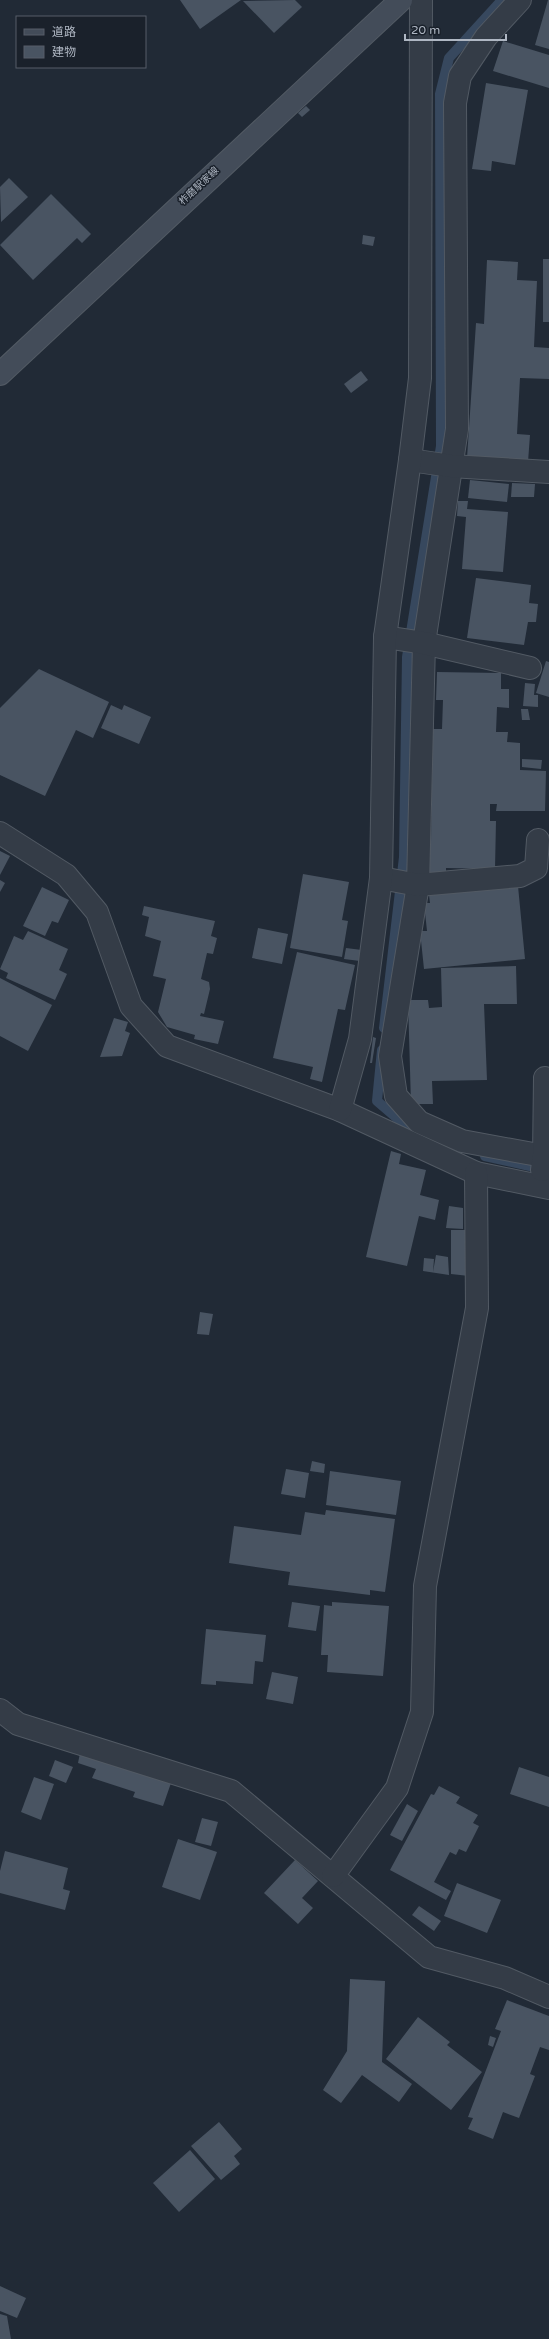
<svg xmlns="http://www.w3.org/2000/svg" width="549" height="2339" font-family="'Varela Round','Noto Sans JP',sans-serif">
<rect width="100%" height="100%" fill="#212a36"/>
<g fill="none" stroke-linecap="round" stroke-linejoin="round">
<!-- stream -->
<g stroke="#37485e" stroke-width="10">
<path d="M 384,1028 L 404,857 L 407,657 L 441,446 L 440,94 L 449,58 L 502,0"/>
<path d="M 382,1050 L 377,1101 L 412,1131 L 431,1139"/>
<path d="M 485,1156 L 543,1169"/>
</g>
</g>
<!-- building -->
<g fill="#495462">
<path d="M 180,0 L 241,0 L 200,29 Z"/>
<path d="M 295,0 L 302,7 L 274,33 L 243,1 Z"/>
<path d="M 548,0 L 549,0 L 549,49 L 535,45 Z"/>
<path d="M 503,41 L 549,55 L 549,88 L 493,71 Z"/>
<path d="M 486,83 L 528,90 L 515,165 L 492,161 L 491,171 L 472,169 Z"/>
<path d="M 306,106 L 310,110 L 302,117 L 298,113 Z"/>
<path d="M 9,178 L 28,197 L 1,222 L 0,187 Z"/>
<path d="M 51,194 L 91,234 L 82,243 L 77,238 L 33,280 L 0,245 Z"/>
<path d="M 363,235 L 375,237 L 373,246 L 362,244 Z"/>
<rect x="543" y="259" width="6" height="63"/>
<path d="M 487,260 L 518,262 L 517,280 L 537,281 L 534,347 L 549,348 L 549,379 L 520,378 L 517,434 L 530,435 L 528,462 L 467,458 L 476,323 L 484,324 Z"/>
<path d="M 361,371 L 368,380 L 351,393 L 344,384 Z"/>
<path d="M 470,480 L 509,484 L 507,502 L 468,498 Z"/>
<path d="M 512,483 L 535,484 L 534,497 L 511,497 Z"/>
<path d="M 458,501 L 468,501 L 467,509 L 508,512 L 503,572 L 462,569 L 466,517 L 457,516 Z"/>
<path d="M 476,578 L 531,585 L 529,603 L 538,604 L 536,622 L 528,622 L 524,645 L 467,638 Z"/>
<path d="M 546,661 L 549,662 L 549,697 L 536,693 Z"/>
<path d="M 39,669 L 109,702 L 93,738 L 76,730 L 45,796 L 0,775 L 0,708 Z"/>
<path d="M 437,672 L 501,673 L 501,689 L 509,689 L 509,708 L 497,707 L 496,732 L 508,732 L 507,742 L 520,743 L 520,770 L 546,771 L 545,811 L 496,811 L 497,804 L 490,804 L 490,821 L 496,821 L 495,869 L 446,868 L 446,872 L 426,872 L 427,842 L 431,842 L 433,729 L 442,729 L 443,700 L 436,700 Z"/>
<path d="M 525,683 L 535,684 L 534,695 L 538,695 L 538,707 L 523,706 Z"/>
<path d="M 111,705 L 122,710 L 124,705 L 151,717 L 139,744 L 101,728 Z"/>
<path d="M 521,709 L 528,709 L 530,720 L 522,720 Z"/>
<path d="M 522,759 L 542,760 L 541,769 L 522,767 Z"/>
<path d="M 0,851 L 10,856 L 0,875 Z"/>
<path d="M 303,874 L 349,882 L 342,920 L 348,921 L 342,957 L 290,948 Z"/>
<path d="M 0,880 L 5,883 L 0,892 Z"/>
<path d="M 518,886 L 525,959 L 424,969 L 420,931 L 427,931 L 424,903 L 430,903 L 429,895 Z"/>
<path d="M 42,887 L 69,900 L 58,923 L 52,921 L 45,936 L 23,926 Z"/>
<path d="M 144,906 L 215,921 L 211,936 L 217,938 L 213,954 L 207,953 L 201,979 L 209,982 L 210,989 L 204,1014 L 201,1013 L 200,1016 L 224,1021 L 218,1044 L 194,1039 L 195,1035 L 167,1027 L 158,1012 L 166,979 L 153,976 L 161,941 L 145,936 L 149,917 L 142,915 Z"/>
<path d="M 258,928 L 288,934 L 282,964 L 252,958 Z"/>
<path d="M 28,931 L 68,949 L 59,970 L 67,974 L 55,1000 L 6,978 L 8,973 L 0,969 L 14,936 L 23,940 Z"/>
<path d="M 346,948 L 362,950 L 360,961 L 344,959 Z"/>
<path d="M 297,952 L 355,965 L 345,1010 L 338,1009 L 322,1082 L 310,1079 L 313,1067 L 273,1058 Z"/>
<path d="M 516,966 L 517,1004 L 484,1004 L 487,1080 L 432,1081 L 433,1104 L 411,1104 L 408,1000 L 428,1000 L 429,1008 L 442,1007 L 441,968 Z"/>
<path d="M 0,978 L 52,1005 L 28,1051 L 0,1036 Z"/>
<path d="M 114,1018 L 128,1022 L 125,1031 L 130,1033 L 122,1056 L 100,1057 Z"/>
<path d="M 373,1037 L 376,1038 L 372,1063 L 370,1063 Z"/>
<path d="M 391,1151 L 401,1154 L 399,1164 L 426,1170 L 420,1195 L 439,1200 L 435,1220 L 419,1216 L 407,1266 L 366,1257 Z"/>
<path d="M 449,1206 L 463,1208 L 463,1229 L 446,1228 Z"/>
<path d="M 451,1230 L 465,1230 L 469,1276 L 451,1274 Z"/>
<path d="M 436,1255 L 448,1257 L 449,1275 L 423,1271 L 424,1258 L 434,1259 L 433,1272 Z"/>
<path d="M 200,1312 L 213,1314 L 209,1335 L 197,1334 Z"/>
<path d="M 312,1461 L 325,1464 L 324,1473 L 310,1471 Z"/>
<path d="M 286,1469 L 309,1473 L 305,1498 L 281,1494 Z"/>
<path d="M 330,1471 L 401,1481 L 396,1515 L 326,1505 Z"/>
<path d="M 326,1510 L 395,1519 L 385,1592 L 370,1590 L 370,1595 L 288,1585 L 290,1572 L 229,1563 L 234,1526 L 301,1535 L 305,1512 L 325,1515 Z"/>
<path d="M 292,1602 L 320,1606 L 316,1631 L 288,1627 Z"/>
<path d="M 332,1602 L 389,1606 L 383,1676 L 327,1672 L 328,1655 L 321,1655 L 324,1605 L 332,1606 Z"/>
<path d="M 206,1629 L 266,1635 L 263,1662 L 255,1661 L 253,1684 L 216,1681 L 216,1685 L 201,1684 Z"/>
<path d="M 272,1672 L 298,1677 L 293,1704 L 266,1699 Z"/>
<path d="M 80,1753 L 171,1783 L 163,1806 L 133,1797 L 135,1792 L 92,1778 L 96,1769 L 78,1763 Z"/>
<path d="M 55,1760 L 73,1767 L 66,1783 L 49,1776 Z"/>
<path d="M 519,1767 L 549,1777 L 549,1807 L 510,1794 Z"/>
<path d="M 34,1777 L 54,1784 L 41,1820 L 21,1812 Z"/>
<path d="M 439,1786 L 460,1797 L 456,1803 L 478,1815 L 473,1823 L 479,1826 L 466,1852 L 459,1849 L 456,1855 L 450,1852 L 434,1882 L 451,1891 L 446,1900 L 390,1870 L 431,1794 L 434,1795 Z"/>
<path d="M 407,1804 L 418,1811 L 402,1841 L 390,1835 Z"/>
<path d="M 202,1818 L 218,1822 L 211,1846 L 195,1842 Z"/>
<path d="M 178,1839 L 217,1852 L 200,1900 L 162,1887 Z"/>
<path d="M 5,1851 L 68,1868 L 63,1889 L 70,1891 L 65,1910 L 0,1893 L 0,1871 Z"/>
<path d="M 295,1860 L 318,1881 L 302,1898 L 313,1908 L 298,1924 L 264,1893 Z"/>
<path d="M 457,1883 L 501,1900 L 487,1933 L 444,1916 Z"/>
<path d="M 419,1906 L 441,1921 L 434,1931 L 412,1915 Z"/>
<path d="M 350,1979 L 385,1981 L 382,2062 L 412,2084 L 399,2102 L 362,2075 L 341,2103 L 323,2090 L 347,2051 Z"/>
<path d="M 507,2000 L 549,2016 L 549,2050 L 540,2047 L 530,2074 L 535,2076 L 519,2118 L 503,2112 L 493,2139 L 468,2129 L 473,2118 L 468,2117 L 501,2031 L 495,2029 Z"/>
<path d="M 418,2017 L 450,2042 L 447,2045 L 482,2072 L 451,2110 L 386,2059 Z"/>
<path d="M 490,2036 L 496,2038 L 493,2047 L 488,2045 Z"/>
<path d="M 219,2122 L 242,2149 L 234,2156 L 240,2164 L 221,2180 L 191,2146 Z"/>
<path d="M 190,2150 L 215,2179 L 179,2212 L 153,2183 Z"/>
<path d="M 0,2286 L 26,2298 L 17,2318 L 0,2311 Z"/>
<path d="M 0,2314 L 7,2316 L 11,2339 L 0,2339 Z"/>
</g>
<g fill="none" stroke-linecap="round" stroke-linejoin="round">
<!-- street casing -->
<g stroke="#525a64" stroke-width="24">
<g id="street">
<path d="M 520,0 L 486,37 L 460,76 L 455,103 L 457,429 L 424,643 L 418,885 L 390,1056 L 396,1096 L 419,1122 L 462,1141 L 549,1157"/>
<path d="M 410,460 L 451,466 L 549,472"/>
<path d="M 385,637 L 424,643 L 530,668"/>
<path d="M 0,833 L 66,875 L 97,912 L 131,1006 L 167,1046 L 340,1110 L 476,1173 L 549,1188"/>
<path d="M 381,878 L 418,885 L 520,876 L 536,868 L 538,840"/>
<path d="M 340,1110 L 360,1039 L 381,878 L 385,637 L 410,460 L 420,378 L 421,0"/>
<path d="M 542,1170 L 544,1156 L 545,1078"/>
<path d="M 0,1710 L 18,1724 L 231,1791 L 429,1957 L 505,1978 L 549,1997"/>
<path d="M 333,1876 L 397,1788 L 422,1712 L 425,1586 L 477,1308 L 476,1173"/>
</g>
</g>
<!-- secondary casing -->
<g stroke="#525a64" stroke-width="24">
<path id="secondary" d="M 0,374 L 401,0"/>
</g>
<!-- street -->
<use href="#street" stroke="#343c47" stroke-width="22"/>
<!-- secondary -->
<use href="#secondary" stroke="#434c59" stroke-width="22"/>
</g>
<g text-anchor="middle" dominant-baseline="central" stroke-width="3" stroke-linejoin="round" paint-order="stroke">
<!-- street labels -->
<g font-size="10" fill="#afb7c3" stroke="#1a212b">
<text transform="translate(199 186) rotate(-43)">柞磨駅家線</text>
</g>
</g>
<!-- legend -->
<rect x="16" y="16" width="130" height="52" fill="#1a212b" stroke="#565d68"/>
<rect x="24" y="29" width="20" height="6" fill="#434c59" stroke="#565d68"/>
<text x="52" y="36" font-size="12" fill="#afb7c3">道路</text>
<rect x="24" y="46" width="20" height="12" fill="#495462" stroke="#565d68"/>
<text x="52" y="56" font-size="12" fill="#afb7c3">建物</text>
<!-- scale -->
<path d="M405 34v6h101v-6" fill="none" stroke="#afb7c3" stroke-width="2"/>
<text x="411" y="34" font-size="12" fill="#afb7c3" stroke="#1a212b" stroke-width="3" paint-order="stroke">20 m</text>
</svg>
